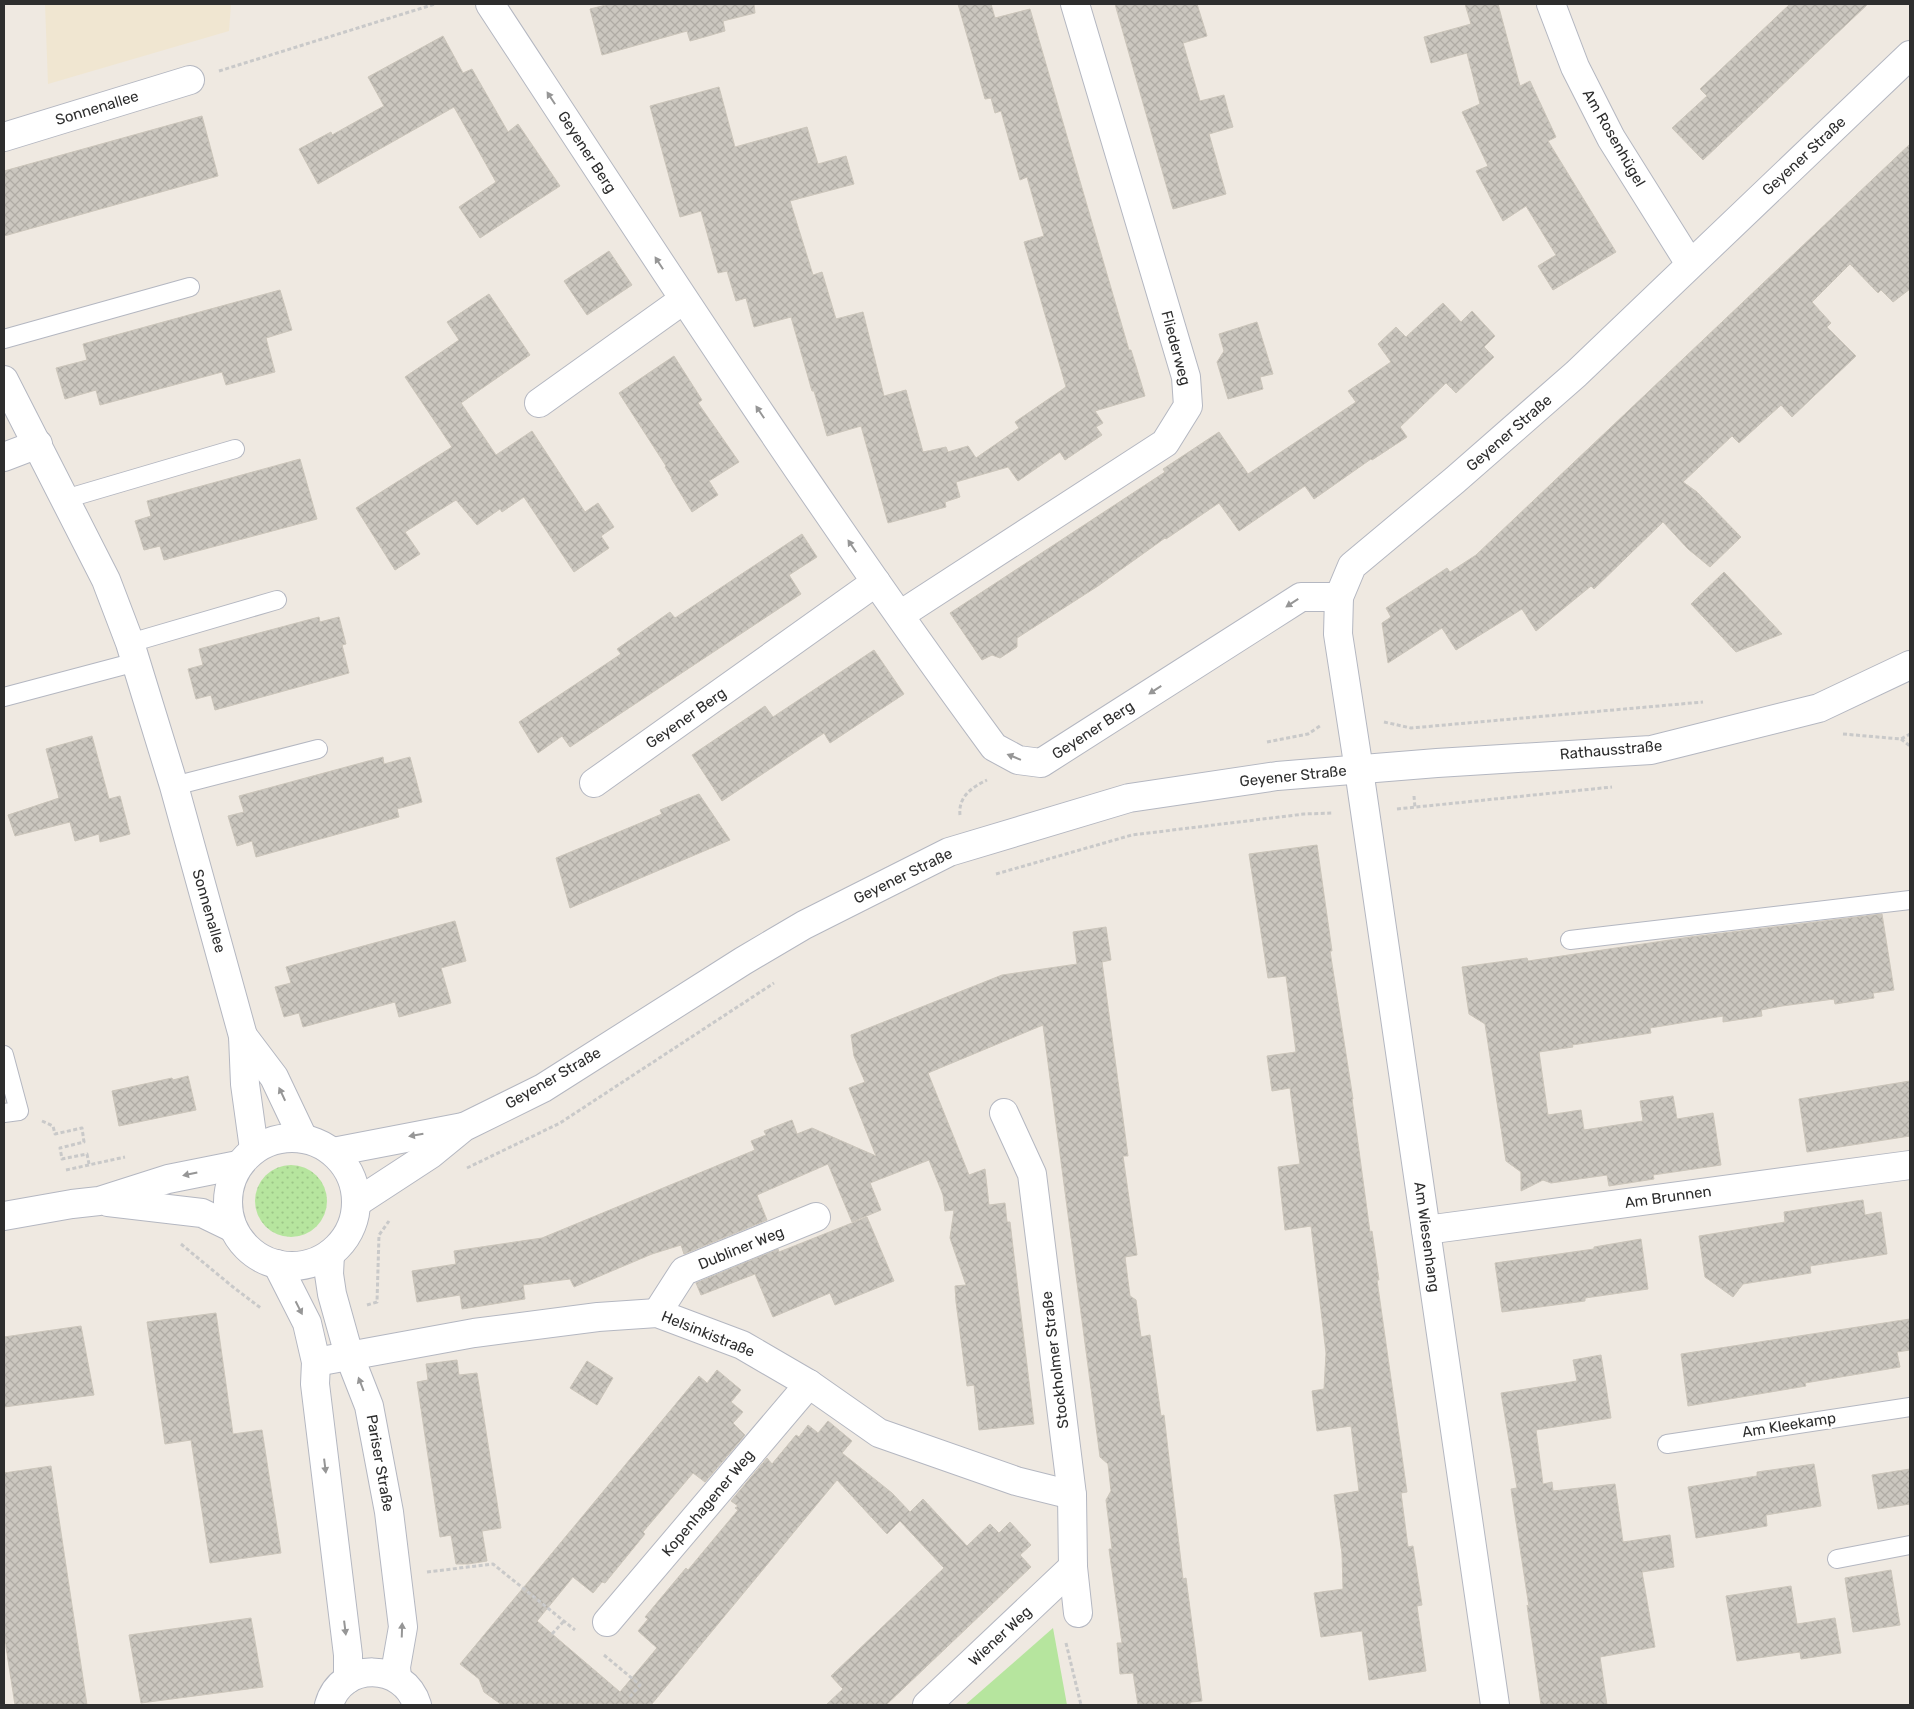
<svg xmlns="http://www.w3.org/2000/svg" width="1914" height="1709" font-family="Rubik,sans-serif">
<defs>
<pattern id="grass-dots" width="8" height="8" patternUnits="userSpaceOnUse" patternTransform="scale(1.25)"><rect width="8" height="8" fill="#b6e59e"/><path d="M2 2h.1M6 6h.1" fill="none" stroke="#9dc588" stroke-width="1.8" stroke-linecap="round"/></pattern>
<pattern id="building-cross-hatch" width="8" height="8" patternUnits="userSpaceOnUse" patternTransform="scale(1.25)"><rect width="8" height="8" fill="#cbc7bf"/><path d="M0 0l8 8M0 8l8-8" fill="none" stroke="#afaba4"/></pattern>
</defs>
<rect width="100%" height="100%" fill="#efe9e1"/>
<!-- education -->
<path fill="#f0e6d1" d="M 45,4 L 231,4 L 229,31 L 48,84 Z"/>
<!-- grass -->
<circle fill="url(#grass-dots)" cx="291" cy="1201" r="36"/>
<!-- park -->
<path fill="#b6e59e" d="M 1053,1628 L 1067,1705 L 965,1705 Z"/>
<!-- building -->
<g fill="url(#building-cross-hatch)" stroke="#cbc5ba">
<path d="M 610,4 L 754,4 L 755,13 L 723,21 L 725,31 L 708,36 L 690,41 L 687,31 L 602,55 L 590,9 Z"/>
<path d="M 958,4 L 991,4 L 995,18 L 1030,9 L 1129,350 L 1131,350 L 1136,366 L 1145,396 L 1095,411 L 1103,423 L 1096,427 L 1102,435 L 1065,460 L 1060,452 L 1018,481 L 1008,467 L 956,482 L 960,497 L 945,502 L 946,507 L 888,523 L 861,426 L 827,436 L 814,391 L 812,391 L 791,317 L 754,327 L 746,298 L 736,301 L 727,271 L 718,273 L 701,211 L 680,217 L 650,106 L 719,87 L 735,147 L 807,127 L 818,164 L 846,156 L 854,184 L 790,201 L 813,275 L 822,272 L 836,319 L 863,312 L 884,396 L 906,390 L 923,452 L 946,447 L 948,452 L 968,446 L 976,458 L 1019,428 L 1015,422 L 1066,387 L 1024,242 L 1044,236 L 1027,177 L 1020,180 L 1001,111 L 995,113 L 991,98 L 985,99 Z"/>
<path d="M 1115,4 L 1197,4 L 1207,36 L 1183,43 L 1200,101 L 1224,95 L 1228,110 L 1233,127 L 1209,134 L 1226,194 L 1173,209 Z"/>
<path d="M 1465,4 L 1498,4 L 1520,86 L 1530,81 L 1556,137 L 1548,141 L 1616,252 L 1553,290 L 1538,266 L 1556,255 L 1526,206 L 1503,221 L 1476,171 L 1488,166 L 1462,112 L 1480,104 L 1467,53 L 1431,63 L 1424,37 L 1471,24 Z"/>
<path d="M 1790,4 L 1868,4 L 1703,160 L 1672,128 L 1707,96 L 1700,89 Z"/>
<path d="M 443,36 L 463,73 L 472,69 L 508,132 L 518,124 L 560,186 L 480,238 L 459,207 L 496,182 L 454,107 L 318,184 L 299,149 L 331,132 L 332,135 L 384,106 L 368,77 Z"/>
<path d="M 202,116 L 218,176 L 4,236 L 4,171 Z"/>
<path d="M 1910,144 L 1910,289 L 1893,302 L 1881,290 L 1878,293 L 1850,264 L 1812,302 L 1831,323 L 1827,327 L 1856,356 L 1792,417 L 1781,405 L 1739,443 L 1732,436 L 1683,482 L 1697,492 L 1741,537 L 1710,567 L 1688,549 L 1663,522 L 1594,589 L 1591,586 L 1536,631 L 1522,609 L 1456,650 L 1442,628 L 1388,663 L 1382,623 L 1391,617 L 1386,608 L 1447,568 L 1450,572 L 1476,555 Z"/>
<path d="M 609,251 L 632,285 L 587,315 L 564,281 Z"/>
<path d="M 280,290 L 292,330 L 266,338 L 275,372 L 226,385 L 222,372 L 100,405 L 96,390 L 65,399 L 56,368 L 87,360 L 83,344 Z"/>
<path d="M 489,294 L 530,355 L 461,403 L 496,455 L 532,431 L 585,512 L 598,503 L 614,527 L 601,536 L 609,548 L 574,572 L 524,497 L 502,512 L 500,509 L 477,525 L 456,500 L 405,532 L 420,554 L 395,570 L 356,508 L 452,447 L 405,377 L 459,340 L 447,322 Z"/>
<path d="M 1443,303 L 1461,322 L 1472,311 L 1495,336 L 1484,347 L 1494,357 L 1456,393 L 1446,383 L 1400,427 L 1407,437 L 1372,460 L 1371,459 L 1314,499 L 1305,486 L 1239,531 L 1219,503 L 1166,539 L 1165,538 L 1098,586 L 1017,638 L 1017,647 L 1000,658 L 992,655 L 982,660 L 950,613 L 1165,472 L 1163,469 L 1219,432 L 1248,474 L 1356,402 L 1348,391 L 1391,362 L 1378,344 L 1396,327 L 1406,337 Z"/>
<path d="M 1257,322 L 1273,374 L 1260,377 L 1263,389 L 1228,399 L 1217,362 L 1224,351 L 1219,334 Z"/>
<path d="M 674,356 L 702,400 L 698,403 L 739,462 L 709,481 L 718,495 L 692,512 L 671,478 L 672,478 L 665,467 L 666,466 L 619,393 Z"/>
<path d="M 300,459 L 317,519 L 164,560 L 160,546 L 144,550 L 135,521 L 151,516 L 147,501 Z"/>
<path d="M 802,534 L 817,557 L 789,575 L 801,594 L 570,747 L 562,736 L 538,753 L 519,722 L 621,654 L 617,649 L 670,612 L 675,618 Z"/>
<path d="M 1724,572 L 1782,634 L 1736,652 L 1691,604 Z"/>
<path d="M 319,617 L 320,622 L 339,617 L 346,644 L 342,645 L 349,673 L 215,710 L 211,695 L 196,699 L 188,669 L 203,665 L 199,649 Z"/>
<path d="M 874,650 L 904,694 L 830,743 L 824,733 L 722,801 L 692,755 L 765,706 L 773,717 Z"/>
<path d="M 92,736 L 109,799 L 120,796 L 130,834 L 100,842 L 99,834 L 75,841 L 70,822 L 15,836 L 8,815 L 59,798 L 46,749 Z"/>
<path d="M 383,757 L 384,764 L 410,757 L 422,802 L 397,809 L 399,817 L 256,857 L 252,841 L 237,846 L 228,816 L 244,812 L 239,796 Z"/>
<path d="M 699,794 L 730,840 L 570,908 L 556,858 L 662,814 L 660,810 Z"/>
<path d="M 1317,845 L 1332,951 L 1330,951 L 1353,1099 L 1352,1099 L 1370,1232 L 1372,1231 L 1379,1280 L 1377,1280 L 1407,1492 L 1401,1493 L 1408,1547 L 1413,1546 L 1422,1605 L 1417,1606 L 1426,1671 L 1369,1680 L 1362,1631 L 1321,1637 L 1314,1593 L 1343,1589 L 1342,1554 L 1334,1495 L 1359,1491 L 1351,1426 L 1317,1431 L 1312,1391 L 1324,1389 L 1326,1353 L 1311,1226 L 1285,1230 L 1278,1167 L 1300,1164 L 1290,1088 L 1272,1091 L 1267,1056 L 1296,1052 L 1286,976 L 1268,978 L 1249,854 Z"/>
<path d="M 1882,914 L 1894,990 L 1873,993 L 1874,998 L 1835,1004 L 1834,999 L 1782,1006 L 1761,1010 L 1762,1016 L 1723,1022 L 1723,1016 L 1650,1028 L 1651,1033 L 1572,1045 L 1573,1047 L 1539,1052 L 1548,1115 L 1581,1110 L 1584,1130 L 1643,1121 L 1640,1101 L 1673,1096 L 1677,1119 L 1713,1113 L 1721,1165 L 1653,1175 L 1654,1179 L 1609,1186 L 1607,1175 L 1551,1183 L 1543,1180 L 1521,1191 L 1521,1172 L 1506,1161 L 1485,1024 L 1469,1014 L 1462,967 L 1527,958 L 1528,961 L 1690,937 Z"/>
<path d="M 455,921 L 466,961 L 441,968 L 451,1003 L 399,1017 L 395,1002 L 303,1027 L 299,1013 L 284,1017 L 275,987 L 291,983 L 286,967 Z"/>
<path d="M 1106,927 L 1111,960 L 1102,962 L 1128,1156 L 1123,1156 L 1137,1255 L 1125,1257 L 1130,1296 L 1136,1300 L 1141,1337 L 1150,1335 L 1161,1416 L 1164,1415 L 1183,1579 L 1186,1578 L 1202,1701 L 1191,1702 L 1189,1705 L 1138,1705 L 1133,1673 L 1120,1674 L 1117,1643 L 1122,1643 L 1109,1549 L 1112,1549 L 1106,1500 L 1111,1491 L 1108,1464 L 1100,1457 L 1043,1025 L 928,1073 L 969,1175 L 985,1169 L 989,1205 L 1005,1203 L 1007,1222 L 1010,1222 L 1034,1424 L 979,1430 L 974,1385 L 967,1386 L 956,1302 L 955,1286 L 966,1285 L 950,1238 L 954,1210 L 945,1211 L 943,1195 L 929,1160 L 870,1183 L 881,1210 L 852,1222 L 828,1164 L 757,1195 L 767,1220 L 684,1254 L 681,1245 L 652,1254 L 574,1287 L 570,1279 L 523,1285 L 525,1299 L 462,1309 L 460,1295 L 417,1302 L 412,1271 L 456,1264 L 454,1251 L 542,1238 L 755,1150 L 751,1141 L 766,1135 L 764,1131 L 792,1120 L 797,1134 L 812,1128 L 876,1156 L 849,1088 L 865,1082 L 854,1056 L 851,1035 L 1002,975 L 1077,964 L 1073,932 Z"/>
<path d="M 188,1076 L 196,1110 L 119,1126 L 112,1091 L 172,1078 L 173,1080 Z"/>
<path d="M 1910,1081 L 1910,1136 L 1807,1152 L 1799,1099 Z"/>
<path d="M 1863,1200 L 1865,1215 L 1881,1212 L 1887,1254 L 1810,1266 L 1811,1273 L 1743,1284 L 1733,1297 L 1705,1277 L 1699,1236 L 1785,1222 L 1784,1212 Z"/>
<path d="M 867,1217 L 894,1281 L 835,1305 L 830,1293 L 773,1317 L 755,1274 L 701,1295 L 696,1283 L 778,1249 L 779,1252 Z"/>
<path d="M 1641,1239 L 1648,1289 L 1585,1298 L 1585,1301 L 1502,1312 L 1495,1263 L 1594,1249 L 1594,1247 Z"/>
<path d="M 216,1313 L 233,1434 L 262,1430 L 281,1553 L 210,1563 L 191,1440 L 165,1444 L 147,1322 Z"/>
<path d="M 1910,1319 L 1910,1350 L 1897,1352 L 1900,1367 L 1805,1383 L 1806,1386 L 1688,1406 L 1681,1354 Z"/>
<path d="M 81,1326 L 94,1395 L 4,1407 L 4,1337 Z"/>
<path d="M 1601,1355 L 1611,1418 L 1536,1430 L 1543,1484 L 1552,1482 L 1553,1491 L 1615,1484 L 1623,1542 L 1670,1535 L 1674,1567 L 1642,1572 L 1655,1647 L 1600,1657 L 1607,1705 L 1541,1705 L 1527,1605 L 1529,1607 L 1511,1489 L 1517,1488 L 1501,1393 L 1577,1381 L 1573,1360 Z"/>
<path d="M 457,1360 L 459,1375 L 477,1373 L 501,1528 L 482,1531 L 487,1561 L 468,1564 L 456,1564 L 451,1535 L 440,1537 L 417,1382 L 428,1380 L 426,1364 Z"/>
<path d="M 587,1361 L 613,1378 L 597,1405 L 570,1388 Z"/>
<path d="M 717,1370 L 741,1390 L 731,1402 L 743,1412 L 733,1423 L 745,1435 L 705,1482 L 693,1473 L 643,1532 L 645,1534 L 605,1583 L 602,1582 L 593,1593 L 573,1577 L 537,1621 L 620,1692 L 657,1648 L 638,1631 L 648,1619 L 645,1617 L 686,1568 L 688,1570 L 738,1510 L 735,1508 L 738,1506 L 731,1501 L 767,1458 L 772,1464 L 796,1435 L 799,1437 L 808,1425 L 818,1433 L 828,1421 L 852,1441 L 842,1453 L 892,1493 L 910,1512 L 923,1499 L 967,1546 L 990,1524 L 999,1533 L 1010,1522 L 1031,1545 L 1020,1555 L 1031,1567 L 886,1705 L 826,1705 L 843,1689 L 831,1676 L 944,1568 L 900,1521 L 887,1534 L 837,1480 L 651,1705 L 502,1705 L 484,1692 L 479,1679 L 460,1664 L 699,1376 L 707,1383 Z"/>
<path d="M 1814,1464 L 1821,1506 L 1766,1515 L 1767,1526 L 1696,1538 L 1688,1487 L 1757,1476 L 1757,1472 Z"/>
<path d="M 51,1466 L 87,1705 L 15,1705 L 4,1634 L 4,1473 Z"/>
<path d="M 1910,1469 L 1910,1504 L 1878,1509 L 1872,1475 Z"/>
<path d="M 1891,1570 L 1900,1625 L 1853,1632 L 1845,1578 Z"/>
<path d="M 1791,1586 L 1797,1624 L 1835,1618 L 1841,1653 L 1801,1659 L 1800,1652 L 1737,1661 L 1726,1596 Z"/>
<path d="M 251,1618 L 263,1687 L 141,1703 L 129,1635 Z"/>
</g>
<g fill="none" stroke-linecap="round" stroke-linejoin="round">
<!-- service casing -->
<g stroke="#b4b7c1" stroke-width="20">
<g id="service">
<path d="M 4,339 L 190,287"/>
<path d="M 65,499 L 235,449"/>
<path d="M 130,643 L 277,600"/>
<path d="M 4,697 L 136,662"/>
<path d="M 174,786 L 318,749"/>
<path d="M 1570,940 L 1910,900"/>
<path d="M 4,1055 L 19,1111 L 4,1113"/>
<path d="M 1667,1444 L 1910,1407"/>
<path d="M 1837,1559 L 1910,1545"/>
</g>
</g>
<!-- minor casing -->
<g stroke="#b4b7c1" stroke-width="30">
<g id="minor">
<path d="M 490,4 C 654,254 817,506 994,747 L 1018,760 L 1041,763 L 1301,597 L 1339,597"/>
<path d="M 1551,4 L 1575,67 L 1611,138 L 1690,264"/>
<path d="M 4,137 L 190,80"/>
<path d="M 4,380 L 106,580 L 130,643 L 174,786 L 243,1036 L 245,1084 L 254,1149"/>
<path d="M 539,403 L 683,300"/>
<path d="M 4,457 L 38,444"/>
<path d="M 900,615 L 1165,443 L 1188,406 L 1186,377 L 1075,4"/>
<path d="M 1359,770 C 1407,1081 1447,1394 1495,1705"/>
<path d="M 594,783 L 876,582"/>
<path d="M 243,1036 L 274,1077 L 303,1138"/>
<path d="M 1004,1113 L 1032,1174 L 1072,1495 L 1073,1567 L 1078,1613"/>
<path d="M 1426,1230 L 1910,1165"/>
<path d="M 330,1254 L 329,1274 L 332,1294 L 349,1355 L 369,1406 L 389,1512 L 403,1627 L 396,1667 L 397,1678"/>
<path d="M 277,1264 L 307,1323 L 316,1362 L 315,1384 L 348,1655 L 348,1679"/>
<path d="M 657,1313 L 684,1271 L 816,1217"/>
<path d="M 316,1362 L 474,1333 L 598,1317 L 657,1313 L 742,1345 L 809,1384 L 879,1433 L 1016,1481 L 1072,1495"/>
<path d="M 607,1622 L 809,1384"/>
<path d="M 329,1705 C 341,1661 404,1662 417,1705"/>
<path d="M 927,1705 L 1073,1567"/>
</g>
</g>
<!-- tertiary casing -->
<g stroke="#b4b7c1" stroke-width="30">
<g id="tertiary">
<path d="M 1359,770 L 1338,634 L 1339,597 L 1352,566 L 1455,480 L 1576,374 L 1910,55"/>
<circle cx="292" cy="1202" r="64"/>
<path d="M 333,1152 L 463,1127"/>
<path d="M 108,1202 L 202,1213 L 233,1228"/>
<path d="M 356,1203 L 431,1154 L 464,1127 L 543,1088 L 743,961 L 804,925 L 949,852 L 1129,798 L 1277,776 L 1437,763 L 1651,750 L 1819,708 L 1910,665"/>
<path d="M 4,1216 L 72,1204 L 99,1201 L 168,1179 L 238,1165"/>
</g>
</g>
<!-- path -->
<g stroke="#c9c9c9" stroke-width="3" stroke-dasharray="4 2.5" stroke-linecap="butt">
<path d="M 219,71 L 435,4"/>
<path d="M 1384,722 L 1411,728 L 1703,702"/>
<path d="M 1843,734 L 1901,739 L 1910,734"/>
<path d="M 1901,739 L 1910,746"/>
<path d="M 1267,742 L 1308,734 L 1320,726"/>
<path d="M 1414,796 L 1415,808"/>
<path d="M 1397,809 L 1612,787"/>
<path d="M 960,815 C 958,797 972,787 987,780"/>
<path d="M 996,874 L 1132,835 L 1304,814 L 1333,813"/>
<path d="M 42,1121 L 53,1126 L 55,1134 L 82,1128 L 84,1142 L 60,1148 L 62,1159 L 87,1154 L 89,1164"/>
<path d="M 467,1168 L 560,1123 L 774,983"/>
<path d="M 66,1170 L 125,1157"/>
<path d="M 181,1244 L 233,1287 L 262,1309"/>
<path d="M 367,1305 L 377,1302 L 379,1235 L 389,1221"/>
<path d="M 427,1572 L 493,1564 L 575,1630"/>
<path d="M 552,1634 L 564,1621"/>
<path d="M 1066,1643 L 1081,1705"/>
<path d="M 604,1655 L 640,1685 L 629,1698"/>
</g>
<!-- service -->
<use href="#service" stroke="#fff" stroke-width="18"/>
<!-- minor -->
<use href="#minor" stroke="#fff" stroke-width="28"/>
<!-- tertiary -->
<use href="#tertiary" stroke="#fff" stroke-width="28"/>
</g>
<!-- one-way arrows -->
<defs><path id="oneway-solid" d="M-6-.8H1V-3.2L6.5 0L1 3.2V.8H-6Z" transform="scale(1.25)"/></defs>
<g fill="#969696">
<use href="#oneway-solid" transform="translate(551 98) rotate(-123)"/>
<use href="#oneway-solid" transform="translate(659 263) rotate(-123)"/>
<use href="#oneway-solid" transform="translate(760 412) rotate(-124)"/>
<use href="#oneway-solid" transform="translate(852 546) rotate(-124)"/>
<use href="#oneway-solid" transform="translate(1292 603) rotate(147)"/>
<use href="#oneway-solid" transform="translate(1155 690) rotate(147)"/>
<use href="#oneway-solid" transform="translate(1014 757) rotate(-158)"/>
<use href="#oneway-solid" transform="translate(282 1094) rotate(-115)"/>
<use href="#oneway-solid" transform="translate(416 1135) rotate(170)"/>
<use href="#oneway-solid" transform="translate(190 1174) rotate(168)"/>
<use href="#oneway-solid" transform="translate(299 1308) rotate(63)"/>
<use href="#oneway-solid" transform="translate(361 1384) rotate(-111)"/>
<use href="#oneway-solid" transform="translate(325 1466) rotate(83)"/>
<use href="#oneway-solid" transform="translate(345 1628) rotate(83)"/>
<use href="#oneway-solid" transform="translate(402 1630) rotate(-88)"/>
</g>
<g text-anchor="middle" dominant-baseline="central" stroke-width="5" stroke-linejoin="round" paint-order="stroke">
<!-- street labels -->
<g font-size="15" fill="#2e2e2e" stroke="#fff">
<text transform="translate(97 108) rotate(-17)">Sonnenallee</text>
<text transform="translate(1614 138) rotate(60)">Am Rosenhügel</text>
<text transform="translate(587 152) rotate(57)">Geyener Berg</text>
<text transform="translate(1804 156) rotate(-43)">Geyener Straße</text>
<text transform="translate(1176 348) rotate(75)">Fliederweg</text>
<text transform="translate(1509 433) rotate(-41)">Geyener Straße</text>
<text transform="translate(686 718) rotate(-35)">Geyener Berg</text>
<text transform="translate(1093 730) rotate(-33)">Geyener Berg</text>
<text transform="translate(1611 750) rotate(-5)">Rathausstraße</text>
<text transform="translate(1293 776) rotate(-6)">Geyener Straße</text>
<text transform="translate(903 876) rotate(-26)">Geyener Straße</text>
<text transform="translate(209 911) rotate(74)">Sonnenallee</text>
<text transform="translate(553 1078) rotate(-30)">Geyener Straße</text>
<text transform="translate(1668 1197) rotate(-8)">Am Brunnen</text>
<text transform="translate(1427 1237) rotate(82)">Am Wiesenhang</text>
<text transform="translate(741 1248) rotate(-22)">Dubliner Weg</text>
<text transform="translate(708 1334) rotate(22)">Helsinkistraße</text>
<text transform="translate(1055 1360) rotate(-97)">Stockholmer Straße</text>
<text transform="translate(1789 1425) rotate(-9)">Am Kleekamp</text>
<text transform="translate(380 1463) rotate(80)">Pariser Straße</text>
<text transform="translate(708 1503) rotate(-50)">Kopenhagener Weg</text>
<text transform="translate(1000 1636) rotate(-43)">Wiener Weg</text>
</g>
</g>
<!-- border -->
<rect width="1914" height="1709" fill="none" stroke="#2e2e2e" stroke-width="10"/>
</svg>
